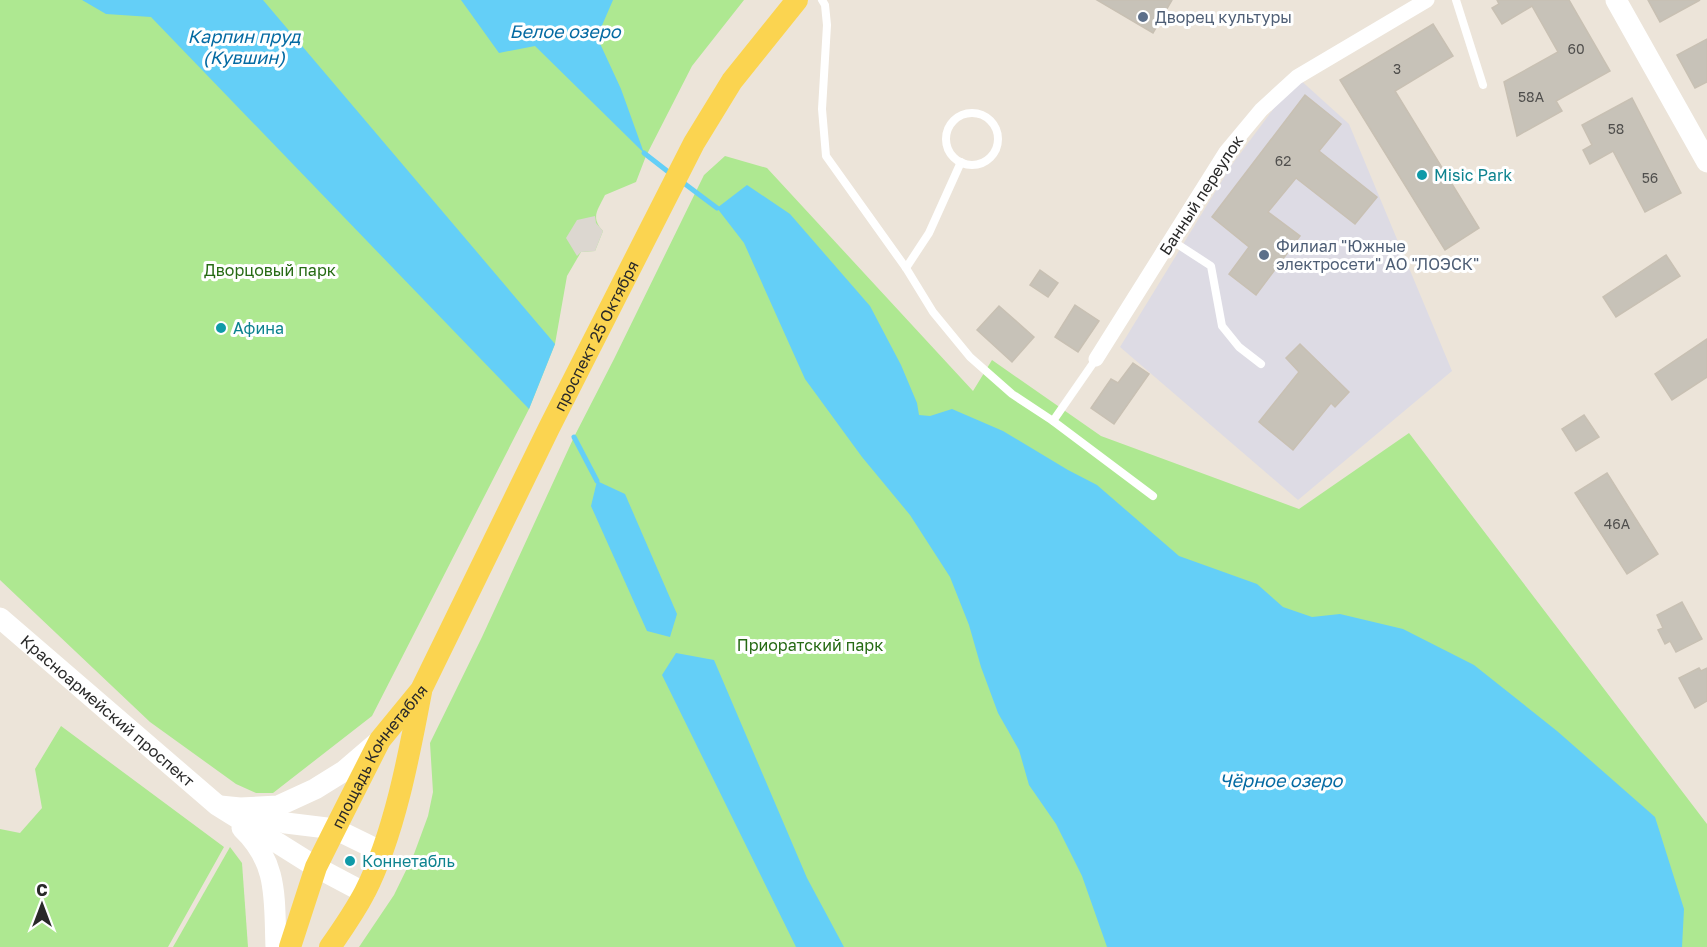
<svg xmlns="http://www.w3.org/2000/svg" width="1707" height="947" font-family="'Golos Text',sans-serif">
<rect width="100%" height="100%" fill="#ece4d9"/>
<!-- industrial -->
<path fill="#dddbe4" d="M 1297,77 L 1349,124 L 1452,371 L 1298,500 L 1120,347 L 1231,166 Z"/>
<!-- green -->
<g fill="#aee891">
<path d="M 0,0 L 744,0 L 692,66 L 646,156 L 636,182 L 605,195 C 598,210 590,217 603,231 L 595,251 L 581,252 L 567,276 L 555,344 L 529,409 L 372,716 L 273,793 L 256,793 L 236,784 L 150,722 L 0,580 Z"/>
<path d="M 725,156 L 767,168 L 973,391 L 992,360 L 1101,436 L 1299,509 L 1409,433 L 1707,824 L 1707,947 L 359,947 L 394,895 L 414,854 L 428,816 L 433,792 L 430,743 L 482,637 L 574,437 L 614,359 L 704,175 Z"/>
<path d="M 61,726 L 224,847 L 168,947 L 0,947 L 0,829 L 20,833 L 42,808 L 35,769 Z"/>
<path d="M 230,847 L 242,863 L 248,947 L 173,947 Z"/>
</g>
<!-- plaza -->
<path fill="#dcd7d0" d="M 595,216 L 596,223 L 603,231 L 595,251 L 581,252 L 577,256 L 566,238 L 577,220 Z"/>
<!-- water -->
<g fill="#64cff7">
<path d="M 82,0 L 263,0 L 555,344 L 529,409 L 151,17 L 106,14 Z"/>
<path d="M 461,0 L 613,0 L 597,37 L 621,89 L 644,153 L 535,46 L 499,53 Z"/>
<path d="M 747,185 L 790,214 L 870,306 L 901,365 L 917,403 L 919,415 L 930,416 L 952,409 L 1003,431 L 1068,470 L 1097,485 L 1179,556 L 1257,584 L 1283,607 L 1312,617 L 1340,614 L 1403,629 L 1474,665 L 1557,731 L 1655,817 L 1684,909 L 1682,947 L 1107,947 L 1082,876 L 1056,824 L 1029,785 L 1019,750 L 998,713 L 981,667 L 969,625 L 950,577 L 910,515 L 862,457 L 805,379 L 744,243 L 717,208 Z"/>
<path d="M 597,481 L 625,494 L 677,614 L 670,637 L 647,631 L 591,506 Z"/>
<path d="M 676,653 L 714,660 L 807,878 L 844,947 L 796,947 L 662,675 Z"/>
</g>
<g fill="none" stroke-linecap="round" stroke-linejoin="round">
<!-- stream -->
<g stroke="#64cff7" stroke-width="5">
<path d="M 644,153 L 671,174"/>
<path d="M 681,181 L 717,208"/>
<path d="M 574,437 L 597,481"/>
</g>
</g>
<!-- building -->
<g fill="#c7c2b8" stroke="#c8c0b3" stroke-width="1.5">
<path d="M 1097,0 L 1172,0 L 1153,33 Z"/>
<path d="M 1497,0 L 1569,0 L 1610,71 L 1556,101 L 1562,111 L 1517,136 L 1504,82 L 1558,52 L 1532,6 L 1502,24 L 1492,8 L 1499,4 Z"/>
<path d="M 1648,0 L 1700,0 L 1660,22 Z"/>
<path d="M 1433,24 L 1453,56 L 1395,91 L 1479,228 L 1445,250 L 1340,80 Z"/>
<path d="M 1707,39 L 1707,82 L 1695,88 L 1677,55 Z"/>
<path d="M 1305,95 L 1341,124 L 1319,151 L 1377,197 L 1355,224 L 1296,178 L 1268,212 L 1300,236 L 1256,295 L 1229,274 L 1249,247 L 1212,217 Z"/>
<path d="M 1632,98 L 1681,193 L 1645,212 L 1613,151 L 1590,164 L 1583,150 L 1592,145 L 1582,125 Z"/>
<path d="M 1666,255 L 1680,276 L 1616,317 L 1603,297 Z"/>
<path d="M 1040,270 L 1058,283 L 1048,297 L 1030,285 Z"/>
<path d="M 1075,305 L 1099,321 L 1078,352 L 1055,337 Z"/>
<path d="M 999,306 L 1034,337 L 1012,362 L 977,330 Z"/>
<path d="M 1707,339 L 1707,377 L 1672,400 L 1655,374 Z"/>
<path d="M 1300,344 L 1349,392 L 1335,407 L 1331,403 L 1293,450 L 1259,422 L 1299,372 L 1286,358 Z"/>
<path d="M 1133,363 L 1149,374 L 1114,424 L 1091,408 L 1111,379 L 1118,383 Z"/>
<path d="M 1584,415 L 1599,437 L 1576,451 L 1562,429 Z"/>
<path d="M 1607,473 L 1658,554 L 1627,574 L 1575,493 Z"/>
<path d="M 1682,602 L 1702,639 L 1676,652 L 1670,641 L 1665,644 L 1658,630 L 1663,628 L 1657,615 Z"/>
<path d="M 1699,668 L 1701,671 L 1707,668 L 1707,701 L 1695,708 L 1679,678 Z"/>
</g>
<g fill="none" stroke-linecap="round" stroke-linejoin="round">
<!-- lane -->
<g stroke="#fff" stroke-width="8">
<path d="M 822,0 L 825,5 L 827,25 L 822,109 L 826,156 L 906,268 L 933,312 L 970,357 L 1012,394 L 1053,421 L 1153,496"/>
<path d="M 1456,0 L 1483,85"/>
<circle cx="972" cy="139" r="26"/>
<path d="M 1171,240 L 1211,266 L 1222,326 L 1239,347 L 1261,364"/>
<path d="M 906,268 L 929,233 L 961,162"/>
<path d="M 1053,421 L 1096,359"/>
</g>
<!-- street -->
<path stroke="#fff" stroke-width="15" d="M 1096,359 L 1226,152 L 1261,110 L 1297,77 L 1427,0"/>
<!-- secondary -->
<g stroke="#fff" stroke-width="21">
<path d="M 1616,0 L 1707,162"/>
<path id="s1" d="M 0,618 L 217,805 L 316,867 L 365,893"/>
<path d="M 220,806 L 240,808 L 278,806 L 315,789 L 344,771 L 379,741"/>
<path d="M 249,813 L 286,823 L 335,829 L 382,852"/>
<path d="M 242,828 C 279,863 274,900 276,947"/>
</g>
<!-- primary -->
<g stroke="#fbd450" stroke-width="22">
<path id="s2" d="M 290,947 L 316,867 L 335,829 L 380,740 L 421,690 L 549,428 L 694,143 L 732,81 L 797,0"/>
<path d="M 330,947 C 342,930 355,911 365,892 C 394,835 409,756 421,692"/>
</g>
</g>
<!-- markers -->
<g fill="#5c6f8a" stroke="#fff" stroke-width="2">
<circle cx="1143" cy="17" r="6"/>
<circle cx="1264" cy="255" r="6"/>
</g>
<g fill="#0f9aa8" stroke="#fff" stroke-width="2">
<circle cx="1422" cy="175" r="6"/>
<circle cx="221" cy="328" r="6"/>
<circle cx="350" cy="861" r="6"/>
</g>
<g text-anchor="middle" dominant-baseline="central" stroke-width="6" stroke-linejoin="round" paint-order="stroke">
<!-- number labels -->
<g font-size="14" fill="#504f4d">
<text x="1576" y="48">60</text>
<text x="1397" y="68">3</text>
<text x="1531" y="96">58А</text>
<text x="1616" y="128">58</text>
<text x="1283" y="160">62</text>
<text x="1650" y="177">56</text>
<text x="1617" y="523">46А</text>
</g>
<!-- service labels -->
<g font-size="16" fill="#4e5e75" stroke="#fff" text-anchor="start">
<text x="1155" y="17">Дворец культуры</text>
<text x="1276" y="246">Филиал "Южные<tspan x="1276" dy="18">электросети" АО "ЛОЭСК"</tspan></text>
</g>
<!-- culture labels -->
<g font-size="16" fill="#0d838f" stroke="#fff" text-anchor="start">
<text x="1434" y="175">Misic Park</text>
<text x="233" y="328">Афина</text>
<text x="362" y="861">Коннетабль</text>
</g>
<!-- street labels -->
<g font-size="16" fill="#292929" stroke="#fff">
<text transform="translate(1201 195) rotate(-57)">Банный переулок</text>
<text stroke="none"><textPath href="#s2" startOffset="686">проспект 25 Октября</textPath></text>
<text stroke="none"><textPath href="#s1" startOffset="142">Красноармейский проспект</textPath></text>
<text stroke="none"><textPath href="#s2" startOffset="212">площадь Коннетабля</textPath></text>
</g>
<!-- park labels -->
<g font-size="16" fill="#266a14" stroke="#fff">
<text x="270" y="270">Дворцовый парк</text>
<text x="810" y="645">Приоратский парк</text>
</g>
<!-- water labels -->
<g font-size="18" font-style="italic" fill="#046aa2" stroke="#fff">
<text x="565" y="31">Белое озеро</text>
<text x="244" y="36">Карпин пруд<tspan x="244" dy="21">(Кувшин)</tspan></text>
<text x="1281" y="780">Чёрное озеро</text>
</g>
</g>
<!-- north arrow -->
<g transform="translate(42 905)" stroke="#ffffff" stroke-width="4.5" paint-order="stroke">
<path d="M0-4.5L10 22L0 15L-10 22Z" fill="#292929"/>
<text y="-9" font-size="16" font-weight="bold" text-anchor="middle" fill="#292929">С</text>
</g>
</svg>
